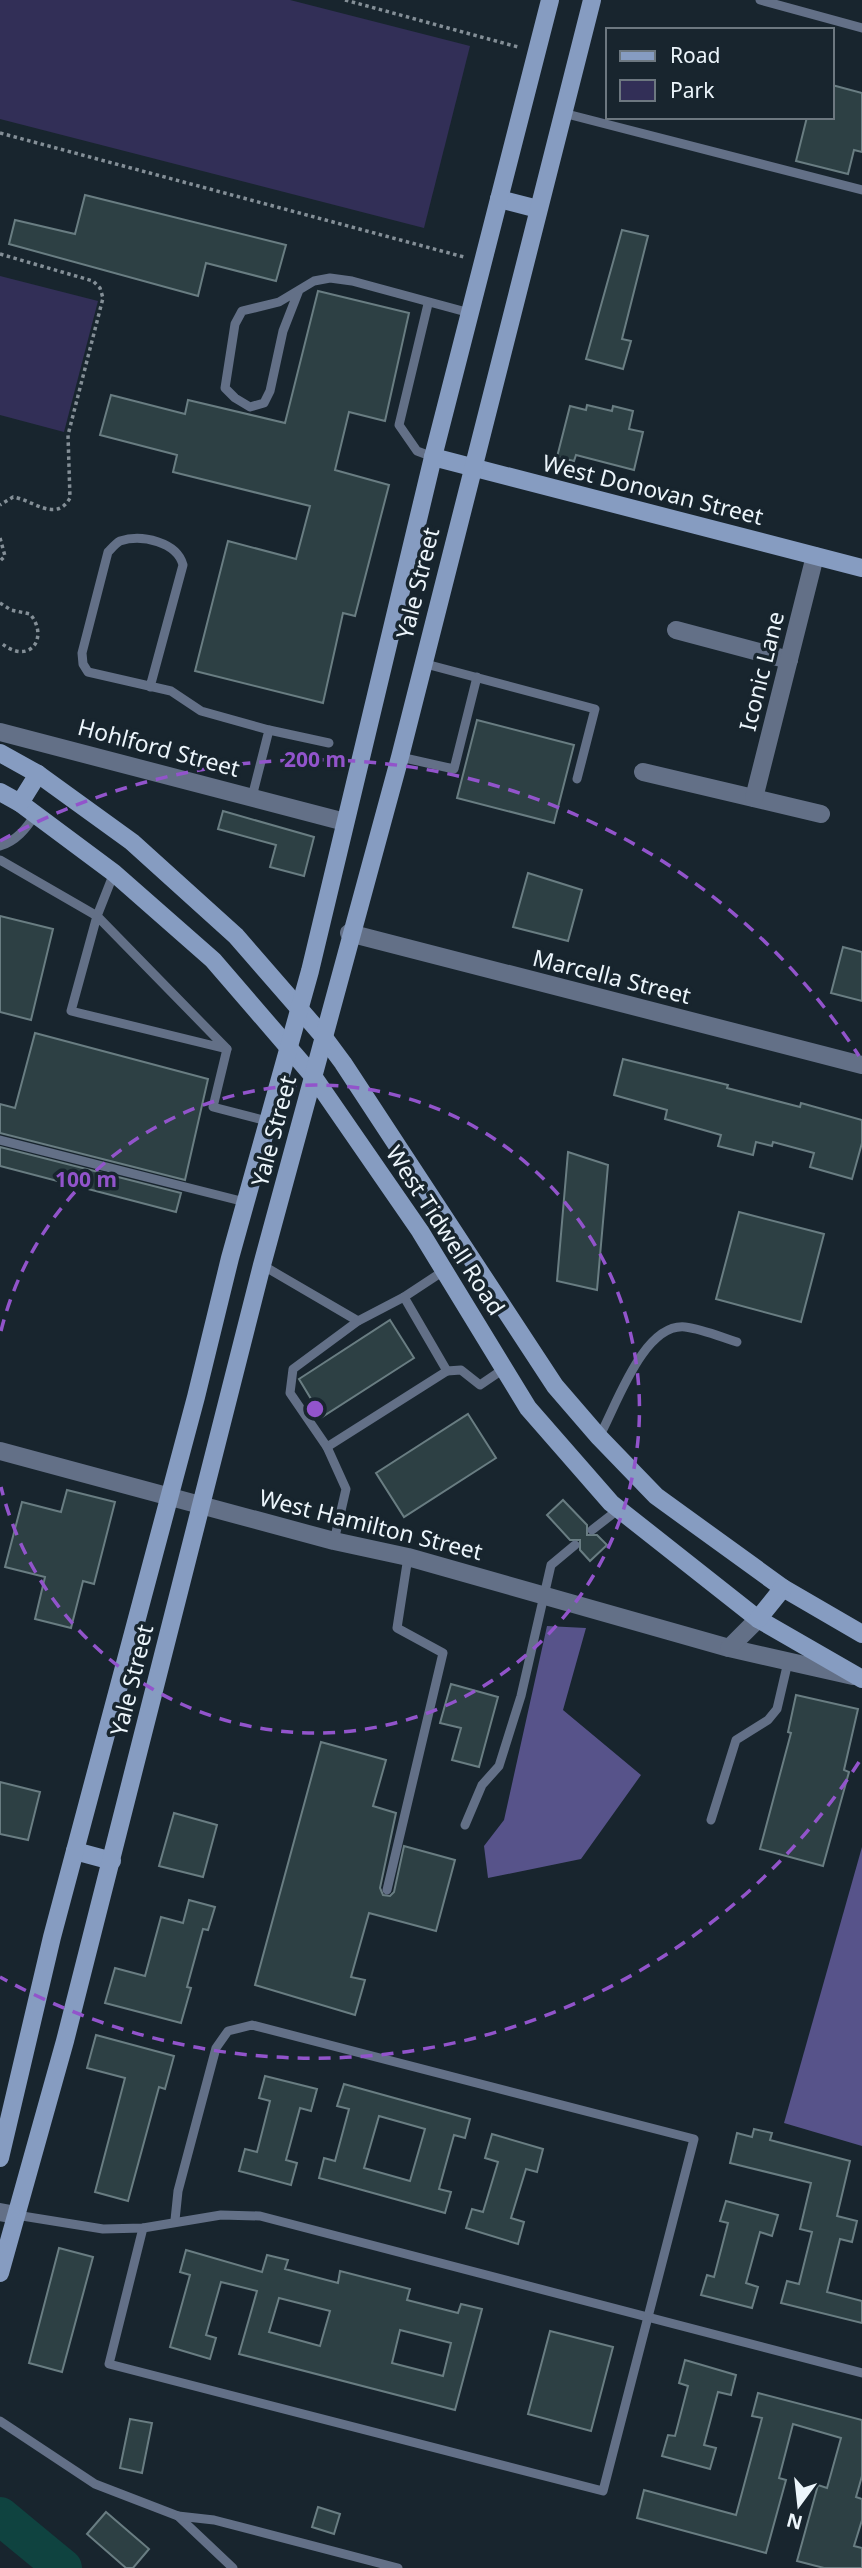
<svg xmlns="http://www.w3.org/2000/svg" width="862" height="2568" font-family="'Noto Sans',sans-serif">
<rect width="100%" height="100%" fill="#18252e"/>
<!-- green -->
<g fill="#322f57">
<path d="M 0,0 L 290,0 L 470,46 L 424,228 L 0,119 Z"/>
<path d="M 0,276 L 98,301 L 64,432 L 0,415 Z"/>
</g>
<!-- forest -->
<g fill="#57538a">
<path d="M 547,1626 L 586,1628 L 563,1710 L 641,1775 L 581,1859 L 488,1878 L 484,1846 L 504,1820 Z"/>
<path d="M 862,1847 L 862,2146 L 784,2123 Z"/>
</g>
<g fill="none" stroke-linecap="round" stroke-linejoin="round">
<!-- river -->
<path stroke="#0f4340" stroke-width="38" d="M 0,2516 L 63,2568"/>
</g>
<!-- building -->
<g fill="#2d4044" stroke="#697d82" stroke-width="2" fill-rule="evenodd">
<path d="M 832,85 L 862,93 L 862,152 L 854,150 L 848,174 L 796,161 L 807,117 L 832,117 Z"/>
<path d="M 85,195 L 286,245 L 276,281 L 206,263 L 198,296 L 9,244 L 15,220 L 75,234 Z"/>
<path d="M 622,230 L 648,236 L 622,339 L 631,341 L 623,369 L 586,359 Z"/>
<path d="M 318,291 L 409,313 L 385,421 L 349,412 L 335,470 L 389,485 L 355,616 L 343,613 L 323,703 L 195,671 L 228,541 L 296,559 L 310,506 L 173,472 L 177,455 L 100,435 L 111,395 L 185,414 L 188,400 L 285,423 Z"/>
<path d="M 587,405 L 612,411 L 613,406 L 633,411 L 629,429 L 643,432 L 634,470 L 576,455 L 574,461 L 557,457 L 570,406 L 586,410 Z"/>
<path d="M 477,720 L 574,745 L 554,823 L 457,798 Z"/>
<path d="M 223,811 L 314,837 L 304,876 L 270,867 L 276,845 L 218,829 Z"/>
<path d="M 528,873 L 582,890 L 568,941 L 513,927 Z"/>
<path d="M 0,916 L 53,929 L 31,1020 L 0,1012 Z"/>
<path d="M 843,947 L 862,952 L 862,1001 L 831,993 Z"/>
<path d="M 35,1033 L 208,1079 L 185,1180 L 0,1133 L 0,1104 L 15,1108 Z"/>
<path d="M 623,1059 L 728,1085 L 727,1088 L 800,1107 L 801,1103 L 862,1120 L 862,1143 L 852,1179 L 810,1167 L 814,1153 L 773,1142 L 772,1146 L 756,1142 L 753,1155 L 718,1146 L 721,1135 L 665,1119 L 667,1110 L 614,1095 Z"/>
<path d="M 0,1147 L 181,1193 L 176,1212 L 0,1166 Z"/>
<path d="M 568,1152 L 608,1165 L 597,1290 L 557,1281 Z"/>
<path d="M 739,1212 L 824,1234 L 801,1322 L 716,1299 Z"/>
<path d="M 390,1320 L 414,1358 L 322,1417 L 299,1379 Z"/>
<path d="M 468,1414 L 496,1458 L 404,1517 L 376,1473 Z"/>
<path d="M 67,1490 L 115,1502 L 94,1584 L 83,1581 L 71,1628 L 35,1619 L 45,1577 L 5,1567 L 22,1502 L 61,1512 Z"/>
<path d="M 563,1500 L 587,1525 L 587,1535 L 597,1535 L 607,1545 L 590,1561 L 580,1550 L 580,1540 L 570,1540 L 547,1515 Z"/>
<path d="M 451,1684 L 498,1697 L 479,1767 L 452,1760 L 461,1728 L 440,1723 Z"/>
<path d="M 796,1695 L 858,1709 L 844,1770 L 849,1772 L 823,1866 L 760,1849 L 791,1733 L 788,1732 Z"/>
<path d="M 321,1742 L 386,1760 L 373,1806 L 396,1813 L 380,1888 L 383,1895 L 390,1896 L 394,1892 L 404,1846 L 455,1860 L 436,1931 L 369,1913 L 351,1977 L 365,1980 L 355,2015 L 255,1985 Z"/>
<path d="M 0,1782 L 40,1792 L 28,1840 L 0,1834 Z"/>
<path d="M 174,1813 L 217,1825 L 203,1877 L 159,1866 Z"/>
<path d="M 189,1900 L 215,1907 L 208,1930 L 203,1929 L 187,1987 L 191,1988 L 181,2023 L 105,2003 L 115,1968 L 145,1976 L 161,1917 L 183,1923 Z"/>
<path d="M 96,2035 L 174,2056 L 165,2089 L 159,2087 L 128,2201 L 95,2192 L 125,2078 L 87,2068 Z"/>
<path d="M 265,2076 L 317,2089 L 311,2111 L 300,2108 L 286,2160 L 297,2163 L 291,2185 L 239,2171 L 245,2149 L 257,2152 L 270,2101 L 259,2098 Z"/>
<path d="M 344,2084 L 470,2119 L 465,2138 L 454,2135 L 439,2189 L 451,2192 L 445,2213 L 319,2178 L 324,2158 L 335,2161 L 349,2109 L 337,2106 ZM 379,2116 L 425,2129 L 410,2181 L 364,2168 Z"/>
<path d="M 754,2129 L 772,2133 L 770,2140 L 850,2161 L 837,2216 L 857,2221 L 852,2242 L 840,2239 L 827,2292 L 862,2301 L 862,2323 L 781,2303 L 787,2281 L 799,2284 L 812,2232 L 800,2229 L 811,2183 L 730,2163 L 737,2133 L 752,2137 Z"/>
<path d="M 492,2134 L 543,2149 L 537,2172 L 526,2169 L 511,2218 L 524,2222 L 518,2244 L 466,2228 L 472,2209 L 483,2212 L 498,2162 L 485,2158 Z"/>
<path d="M 726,2201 L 778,2215 L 772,2236 L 760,2232 L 746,2283 L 758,2287 L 752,2308 L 701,2295 L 707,2275 L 714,2277 L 728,2223 L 720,2221 Z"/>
<path d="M 59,2248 L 93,2257 L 62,2372 L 29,2363 Z"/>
<path d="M 186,2250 L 262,2272 L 267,2255 L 288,2260 L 285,2269 L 338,2283 L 340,2271 L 410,2289 L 407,2300 L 458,2313 L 461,2304 L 482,2309 L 455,2410 L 239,2354 L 257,2291 L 221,2282 L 206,2335 L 216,2338 L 210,2359 L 170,2347 L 190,2275 L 180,2272 ZM 279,2298 L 330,2311 L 320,2346 L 269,2332 ZM 400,2330 L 451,2343 L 443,2376 L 392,2363 Z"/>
<path d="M 550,2331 L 613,2347 L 591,2431 L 528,2414 Z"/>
<path d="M 685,2360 L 736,2375 L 731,2395 L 718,2392 L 704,2445 L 716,2448 L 710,2469 L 662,2456 L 668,2435 L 675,2436 L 688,2386 L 679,2383 Z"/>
<path d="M 758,2393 L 862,2420 L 862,2476 L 856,2497 L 862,2499 L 862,2520 L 854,2546 L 862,2548 L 862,2568 L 824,2568 L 797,2561 L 818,2485 L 827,2488 L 841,2438 L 793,2424 L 779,2478 L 786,2480 L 766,2553 L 637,2518 L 644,2490 L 736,2515 L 762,2418 L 752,2416 Z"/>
<path d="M 130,2419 L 152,2423 L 142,2473 L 120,2468 Z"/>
<path d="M 318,2507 L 340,2514 L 334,2534 L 312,2527 Z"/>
<path d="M 106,2512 L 149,2549 L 133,2568 L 126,2568 L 87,2534 Z"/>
</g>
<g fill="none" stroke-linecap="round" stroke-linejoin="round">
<!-- path -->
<g stroke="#848f97" stroke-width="3.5" stroke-dasharray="3.5 3.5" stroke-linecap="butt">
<path d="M 345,0 L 518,47"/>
<path d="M 0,133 L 464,257"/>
<path d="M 0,254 L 93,281 L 100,288 L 103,298 L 68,435 L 70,498 C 56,523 33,500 13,497 L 0,505"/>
<path d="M 0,538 L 5,556 L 0,561"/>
<path d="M 0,603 L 11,610 L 30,614 C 50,638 29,667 0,642"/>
</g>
<!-- lane -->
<g stroke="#637087" stroke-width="9">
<path d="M 760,0 L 862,28"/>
<path d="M 563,113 L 862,190"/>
<path d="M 299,290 L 283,331 L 270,391 L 264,403 L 250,407 L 235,398 L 225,388 L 235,324 L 242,311 L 279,302 L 314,281 L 330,278 L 352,281 L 470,313"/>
<path d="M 428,304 L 399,425 L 417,451 L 433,457"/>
<path d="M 422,663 L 595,709 L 577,779"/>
<path d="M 150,687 L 183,565 C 177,542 142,534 120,541 C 116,543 111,549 108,552 L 82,653 L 83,664 L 88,672 L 171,691 L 201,711 L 269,730 L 252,797"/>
<path d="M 269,730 L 329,743"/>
<path d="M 400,757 L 454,769 L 477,677"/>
<path d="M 0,846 C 16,841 26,829 35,815"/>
<path d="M 0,860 L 97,916 L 227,1049 L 71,1011 L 97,916 L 114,873"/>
<path d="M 227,1049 L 213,1107 L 267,1121"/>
<path d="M 0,1140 L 245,1202"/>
<path d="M 262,1265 L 358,1321"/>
<path d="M 445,1270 L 404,1297 L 358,1321 L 293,1369 L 290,1393 L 327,1447 L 447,1371 L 461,1370 L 480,1385 L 505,1368"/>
<path d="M 404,1297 L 447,1371"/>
<path d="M 599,1437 C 616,1407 643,1323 685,1327 C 702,1329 721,1337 737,1342"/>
<path d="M 327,1447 L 346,1489 L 334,1541"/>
<path d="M 592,1530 L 619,1509"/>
<path d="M 711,1820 L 736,1740 L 768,1720 L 777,1709 L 788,1662"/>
<path d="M 465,1825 L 482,1785 L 499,1766 L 521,1696 L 551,1565 L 575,1545"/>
<path d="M 387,1890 L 443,1653 L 397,1628 L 408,1557"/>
<path d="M 16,2215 L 103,2229 L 143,2228 L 221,2215 L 260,2216 L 862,2373"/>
<path d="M 143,2228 L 109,2364 L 603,2491 L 694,2139 L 252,2025 L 228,2031 L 216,2048 L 178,2191 L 175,2220"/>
<path d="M 0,2421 L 95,2484 L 178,2516 L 233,2568"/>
<path d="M 178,2516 L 214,2520 L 398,2568"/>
</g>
<!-- street -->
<g stroke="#637087" stroke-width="18">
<path d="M 676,630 L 789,660"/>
<path d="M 0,732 L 345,822"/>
<path d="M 643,772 L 821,814"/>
<path d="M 754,798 L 815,556"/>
<path d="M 349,933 L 862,1065"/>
<path d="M 0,1451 L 334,1541 L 408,1557 L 729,1648 L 853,1676"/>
<path d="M 729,1648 L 758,1619"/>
<path d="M 0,2212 L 16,2215"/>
</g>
<!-- secondary -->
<g stroke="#869cc1" stroke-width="18">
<path d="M 499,199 L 538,209"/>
<path d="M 433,457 L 862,568"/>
<path d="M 0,753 L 38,774 L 132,842 L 236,936 L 323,1036 L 343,1063 L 555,1386 L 599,1437 L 656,1496 L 783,1588 L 862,1634"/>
<path d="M 0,792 L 20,803 L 114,873 L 213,960 L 313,1076 L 420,1231 L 528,1408 L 611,1503 L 758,1619 L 862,1679"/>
<path d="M 20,803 L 38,774"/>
<path d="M 758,1619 L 783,1588"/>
<path d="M 75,1851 L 112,1861"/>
<path d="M 0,2158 L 52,1937 L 196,1397 L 230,1258 L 310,971 L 433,457 L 550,0"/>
<path d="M 0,2273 L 65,2041 L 262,1265 L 400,757 L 592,0"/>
</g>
</g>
<!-- distance rings -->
<g fill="none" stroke="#9254cb" stroke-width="3.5" stroke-dasharray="12 9">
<path d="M1 1331A324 324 0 1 1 1 1487"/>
<path d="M859 1762A649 649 0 0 1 0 1977M0 841A649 649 0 0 1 859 1056"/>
</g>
<g text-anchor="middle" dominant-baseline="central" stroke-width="7" stroke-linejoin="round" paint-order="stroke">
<!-- street labels -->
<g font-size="23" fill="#ecf5fb" stroke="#18252e">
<text transform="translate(653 489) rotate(14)">West Donovan Street</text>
<text transform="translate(417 583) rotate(-76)">Yale Street</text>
<text transform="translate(761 671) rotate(-76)">Iconic Lane</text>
<text transform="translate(159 747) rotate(15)">Hohlford Street</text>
<text transform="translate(612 976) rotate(14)">Marcella Street</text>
<text transform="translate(273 1131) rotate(-75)">Yale Street</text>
<text transform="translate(446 1230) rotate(57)">West Tidwell Road</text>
<text transform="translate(371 1524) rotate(14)">West Hamilton Street</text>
<text transform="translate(131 1680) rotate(-76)">Yale Street</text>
</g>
</g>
<circle cx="315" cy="1409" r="10" fill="#9254cb" stroke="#18252e" stroke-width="3.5"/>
<g font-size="21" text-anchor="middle" font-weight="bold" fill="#9254cb" stroke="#18252e" stroke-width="7" stroke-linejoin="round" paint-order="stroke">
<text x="315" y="767">200 m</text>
<text x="86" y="1187">100 m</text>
</g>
<!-- legend -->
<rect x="606" y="28" width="228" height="91" fill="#18252e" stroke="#6d7880" stroke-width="2"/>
<rect x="620" y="51" width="35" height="10" fill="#869cc1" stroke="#6d7880" stroke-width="2"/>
<text x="670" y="63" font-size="21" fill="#ecf5fb">Road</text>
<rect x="620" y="80" width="35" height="21" fill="#322f57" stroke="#6d7880" stroke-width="2"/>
<text x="670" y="98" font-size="21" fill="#ecf5fb">Park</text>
<!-- north arrow -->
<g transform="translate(799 2505) rotate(195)" stroke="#18252e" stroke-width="5" paint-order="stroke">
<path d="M0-5L12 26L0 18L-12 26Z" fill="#ecf5fb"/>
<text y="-10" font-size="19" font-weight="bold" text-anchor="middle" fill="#ecf5fb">N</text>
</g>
</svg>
